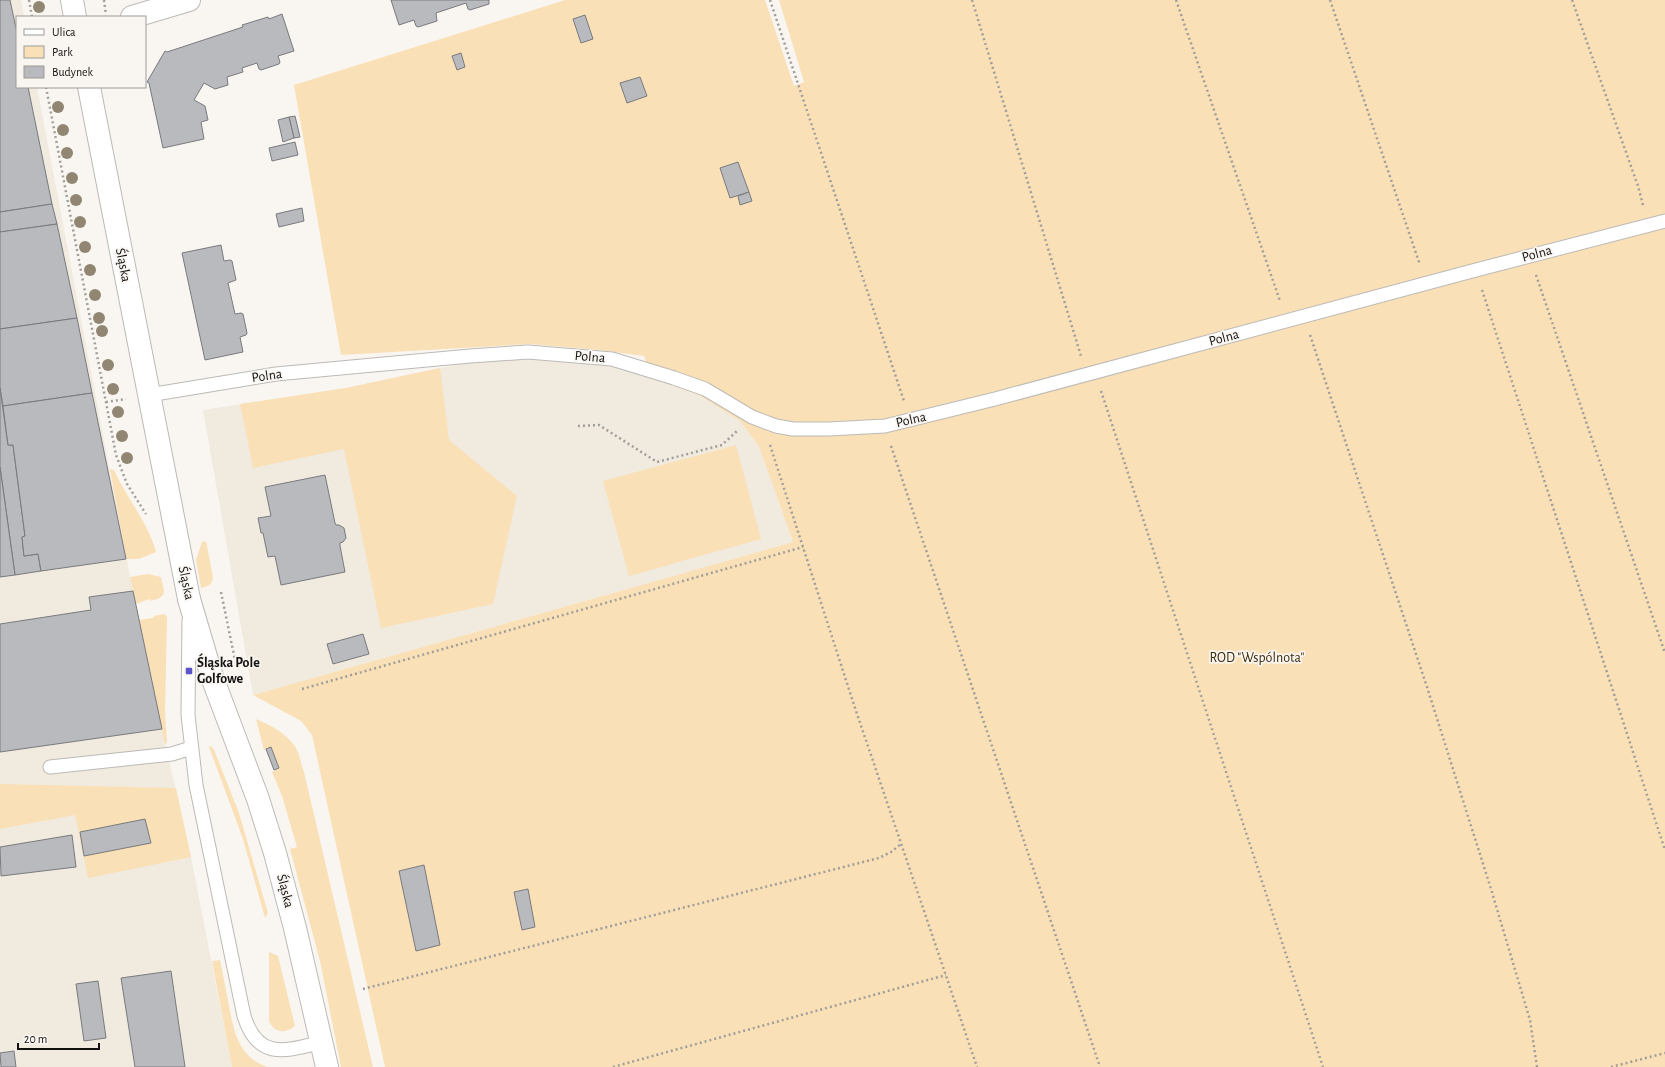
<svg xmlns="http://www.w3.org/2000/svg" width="1665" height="1067" font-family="'Alegreya Sans',sans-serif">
<rect width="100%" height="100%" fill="#f9f6f2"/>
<!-- built -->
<g fill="#f0eadf">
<path d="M 0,0 L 21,0 L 24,17 L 17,17 L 17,87 L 37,87 L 130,577 L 162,729 L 191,857 L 232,1067 L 0,1067 Z"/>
<path d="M 482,359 L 571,360 L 613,367 L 651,377 L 699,395 L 740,421 L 759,447 L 793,542 L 253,695 L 203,410 L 346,388 Z"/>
</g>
<!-- green -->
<g fill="#fae0b6">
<path d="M 565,0 L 765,0 L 794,86 L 804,82 L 779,0 L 1665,0 L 1665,1067 L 385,1067 L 312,735 L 301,721 L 253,695 L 793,542 L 759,447 L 740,421 L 699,395 L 651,377 L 644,356 L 599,350 L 530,344 L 341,355 L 294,85 Z"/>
<path d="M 440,368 L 449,440 L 517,496 L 493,604 L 381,628 L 344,449 L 253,468 L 240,404 L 346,388 Z"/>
<path d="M 736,445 L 761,539 L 629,576 L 603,481 Z"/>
<path d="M 110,469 L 114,470 C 127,499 148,522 156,552 L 139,559 L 126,559 Z"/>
<path d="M 206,541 L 213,577 C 212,585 209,586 201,588 L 196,560 L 202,542 Z"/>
<path d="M 148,574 L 161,577 C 164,592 169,596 151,601 L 150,599 L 136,604 L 130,577 Z"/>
<path d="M 165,614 L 167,618 L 165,712 L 167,743 L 165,744 L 139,620 L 153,618 L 154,616 Z"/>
<path d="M 256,719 C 270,725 288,734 296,748 C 300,755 301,765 304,772 L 373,1067 L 341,1067 L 320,961 L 290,849 L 297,847 L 282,796 L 272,772 L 279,768 L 271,748 L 264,750 Z"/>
<path d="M 211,746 L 214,750 L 239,813 L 268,913 L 265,918 L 243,839 L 209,747 Z"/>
<path d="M 0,784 L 176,788 L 191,857 L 88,878 L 75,815 L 0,829 Z"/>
<path d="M 269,952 L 278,956 L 295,1026 C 286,1034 274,1033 269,1021 Z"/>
<path d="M 220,960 C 223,975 226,990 229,1006 C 234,1032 239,1058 268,1067 L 232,1067 L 212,961 Z"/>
</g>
<!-- building -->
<g fill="#b9babe" stroke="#797a7e">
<path d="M 0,0 L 10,0 L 17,33 L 17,87 L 28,87 L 52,204 L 0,212 Z"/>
<path d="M 391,0 L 489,0 L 489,4 L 470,10 L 468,9 L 466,3 L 436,13 L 437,21 L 418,27 L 416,26 L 414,20 L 399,25 Z"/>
<path d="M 282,14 L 294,51 L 278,56 L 280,62 L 279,64 L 261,70 L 259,69 L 257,63 L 242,68 L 243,72 L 227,77 L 228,85 L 215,89 L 204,83 L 194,100 L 205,106 L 208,120 L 201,122 L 204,139 L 163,148 L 149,83 L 147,82 L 165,51 L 167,52 L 243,27 L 242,25 L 268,17 L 269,19 Z"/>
<path d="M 585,15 L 593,39 L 581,43 L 573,19 Z"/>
<path d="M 461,53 L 465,67 L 457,70 L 452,56 Z"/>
<path d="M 640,77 L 647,96 L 627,103 L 620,83 Z"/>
<path d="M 295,116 L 300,137 L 294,138 L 289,117 Z"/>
<path d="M 289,117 L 294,138 L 283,142 L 278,120 Z"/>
<path d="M 295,142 L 298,155 L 272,161 L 269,148 Z"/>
<path d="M 738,162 L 749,192 L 730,198 L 720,168 Z"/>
<path d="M 749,192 L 752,201 L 740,205 L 738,196 Z"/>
<path d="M 52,204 L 57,224 L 0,232 L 0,212 Z"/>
<path d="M 302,208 L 304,221 L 279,227 L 276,214 Z"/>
<path d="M 57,224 L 77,318 L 0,329 L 0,232 Z"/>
<path d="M 221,245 L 224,261 L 230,260 L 232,261 L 236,280 L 228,283 L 235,314 L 241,313 L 243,314 L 247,333 L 246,335 L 240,337 L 243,352 L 205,360 L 182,253 Z"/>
<path d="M 77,318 L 92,393 L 3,406 L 0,388 L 0,329 Z"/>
<path d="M 0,388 L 8,445 L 13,445 L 25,536 L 22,537 L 24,556 L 38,554 L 41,571 L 15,575 L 0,467 Z"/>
<path d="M 92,393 L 126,559 L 41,571 L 38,554 L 24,556 L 22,537 L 25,536 L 13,445 L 8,445 L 3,406 Z"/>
<path d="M 0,467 L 15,575 L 0,577 Z"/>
<path d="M 325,475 L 335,523 L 336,525 L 339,525 L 344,528 L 346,538 L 343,542 L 340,543 L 340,546 L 345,572 L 281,585 L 275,556 L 268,557 L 263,533 L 261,533 L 258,518 L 271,516 L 265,487 Z"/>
<path d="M 133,591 L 162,729 L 0,752 L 0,624 L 91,610 L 89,597 Z"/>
<path d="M 363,634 L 369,654 L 333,664 L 327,644 Z"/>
<path d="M 271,747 L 279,768 L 274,770 L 266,749 Z"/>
<path d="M 145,819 L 151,843 L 84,856 L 80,832 Z"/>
<path d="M 72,835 L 76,867 L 1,876 L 0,847 Z"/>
<path d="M 424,865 L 440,945 L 416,951 L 399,871 Z"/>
<path d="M 528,889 L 535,927 L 522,930 L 514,892 Z"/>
<path d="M 171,971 L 185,1067 L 135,1067 L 121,978 Z"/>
<path d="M 98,981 L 106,1038 L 84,1041 L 76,984 Z"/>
<path d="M 14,1051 L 16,1067 L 1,1067 L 0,1053 Z"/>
</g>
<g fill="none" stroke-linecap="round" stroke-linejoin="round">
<!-- service casing -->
<g stroke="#bcbab6" stroke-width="15">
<g id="service">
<path d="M 149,395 L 276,374 L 470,356 L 528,352 L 612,359 L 674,378 L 705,389 L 752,417 L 776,426 L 793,429 L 829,429 L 885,426 L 995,399 L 1476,270 L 1665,221"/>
<path d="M 189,620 L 188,715 L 196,785 L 244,1016 C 258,1061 286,1051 322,1042"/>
<path d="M 50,767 L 172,754 L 191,748"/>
</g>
</g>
<!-- minor casing -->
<g stroke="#bcbab6" stroke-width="24">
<g id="minor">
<path d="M 132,17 L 189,0"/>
<path d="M 189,599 L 212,677 L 258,799 L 275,853 L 295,928 L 327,1067"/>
</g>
</g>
<!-- tertiary casing -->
<g stroke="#bcbab6" stroke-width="24">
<g id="tertiary">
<path d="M 72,0 L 75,17"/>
<path d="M 89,87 L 189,599"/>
</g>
</g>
<!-- path -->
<g stroke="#a09e9b" stroke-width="2.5" stroke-dasharray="2 3" stroke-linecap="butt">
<path d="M 29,0 L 32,17"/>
<path d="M 104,0 L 106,15"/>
<path d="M 770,0 L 904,401"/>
<path d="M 972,0 L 1081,356"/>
<path d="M 1176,0 L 1280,301"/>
<path d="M 1330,0 L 1420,265"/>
<path d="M 1572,0 L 1638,186 L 1643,205"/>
<path d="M 46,87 L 116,455 L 127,484 L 146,514"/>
<path d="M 1536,275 L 1665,653"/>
<path d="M 1482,290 L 1665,850"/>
<path d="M 1310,335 L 1427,687 L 1491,889 L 1530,1020 L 1537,1067"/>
<path d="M 1101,391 L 1323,1067"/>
<path d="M 106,402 L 126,399"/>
<path d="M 578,426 L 599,425 L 657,462 L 722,445 L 737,431"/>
<path d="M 770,445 L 855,708 L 977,1067"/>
<path d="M 891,446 L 1100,1067"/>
<path d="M 221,592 L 235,660"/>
<path d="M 302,689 L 803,547"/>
<path d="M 363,989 L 879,858 L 891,852 L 901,844"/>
<path d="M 613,1067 L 946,975"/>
<path d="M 1611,1067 L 1665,1053"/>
</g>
<!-- service -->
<use href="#service" stroke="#fff" stroke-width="13"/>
<!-- minor -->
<use href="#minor" stroke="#fff" stroke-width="22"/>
<!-- tertiary -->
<use href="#tertiary" stroke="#fff" stroke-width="22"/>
</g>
<!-- trees -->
<g fill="#918671">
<circle cx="39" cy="7" r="6"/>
<circle cx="58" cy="107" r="6"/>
<circle cx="63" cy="130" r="6"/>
<circle cx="67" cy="153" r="6"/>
<circle cx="72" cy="178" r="6"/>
<circle cx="76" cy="200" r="6"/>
<circle cx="80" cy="222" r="6"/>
<circle cx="85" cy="247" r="6"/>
<circle cx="90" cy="270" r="6"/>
<circle cx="95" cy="295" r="6"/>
<circle cx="99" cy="318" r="6"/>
<circle cx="102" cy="331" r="6"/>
<circle cx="108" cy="365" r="6"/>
<circle cx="113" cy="389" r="6"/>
<circle cx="118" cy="412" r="6"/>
<circle cx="122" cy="436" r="6"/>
<circle cx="127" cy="458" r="6"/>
</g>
<!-- markers -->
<rect fill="#5d53cb" stroke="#f9f6f2" stroke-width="1.5" x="185" y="667" width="8" height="8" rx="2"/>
<g text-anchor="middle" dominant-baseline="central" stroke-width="3.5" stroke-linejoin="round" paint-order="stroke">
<!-- street labels -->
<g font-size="14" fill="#131211" stroke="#f9f6f2">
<text transform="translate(1537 254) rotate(-15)">Polna</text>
<text transform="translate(123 265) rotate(79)">Śląska</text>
<text transform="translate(1224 338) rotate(-15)">Polna</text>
<text transform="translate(590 357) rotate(5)">Polna</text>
<text transform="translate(267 376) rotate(-8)">Polna</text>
<text transform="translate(911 420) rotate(-13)">Polna</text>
<text transform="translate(186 583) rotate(78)">Śląska</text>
<text transform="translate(285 891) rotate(76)">Śląska</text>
</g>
<!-- park labels -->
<g font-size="14" fill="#3c2b08" stroke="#f9f6f2">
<text x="1257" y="658">ROD "Wspólnota"</text>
</g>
<!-- poi labels -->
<g font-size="14" font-weight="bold" fill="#131211" stroke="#f9f6f2" text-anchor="start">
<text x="197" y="663">Śląska Pole<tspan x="197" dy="16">Golfowe</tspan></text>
</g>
</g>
<!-- legend -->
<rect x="16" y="16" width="130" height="72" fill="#f9f6f2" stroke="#9d9b98"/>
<rect x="24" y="29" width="20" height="6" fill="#ffffff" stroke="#9d9b98"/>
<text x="52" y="36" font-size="12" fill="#131211">Ulica</text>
<rect x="24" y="46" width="20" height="12" fill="#fae0b6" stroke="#9d9b98"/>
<text x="52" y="56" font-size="12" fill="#131211">Park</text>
<rect x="24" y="66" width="20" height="12" fill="#b9babe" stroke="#9d9b98"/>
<text x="52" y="76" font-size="12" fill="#131211">Budynek</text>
<!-- scale -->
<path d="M18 1043v6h81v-6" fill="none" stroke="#131211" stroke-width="2"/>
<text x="24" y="1043" font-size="12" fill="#131211" stroke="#f9f6f2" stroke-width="3" paint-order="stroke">20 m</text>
</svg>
